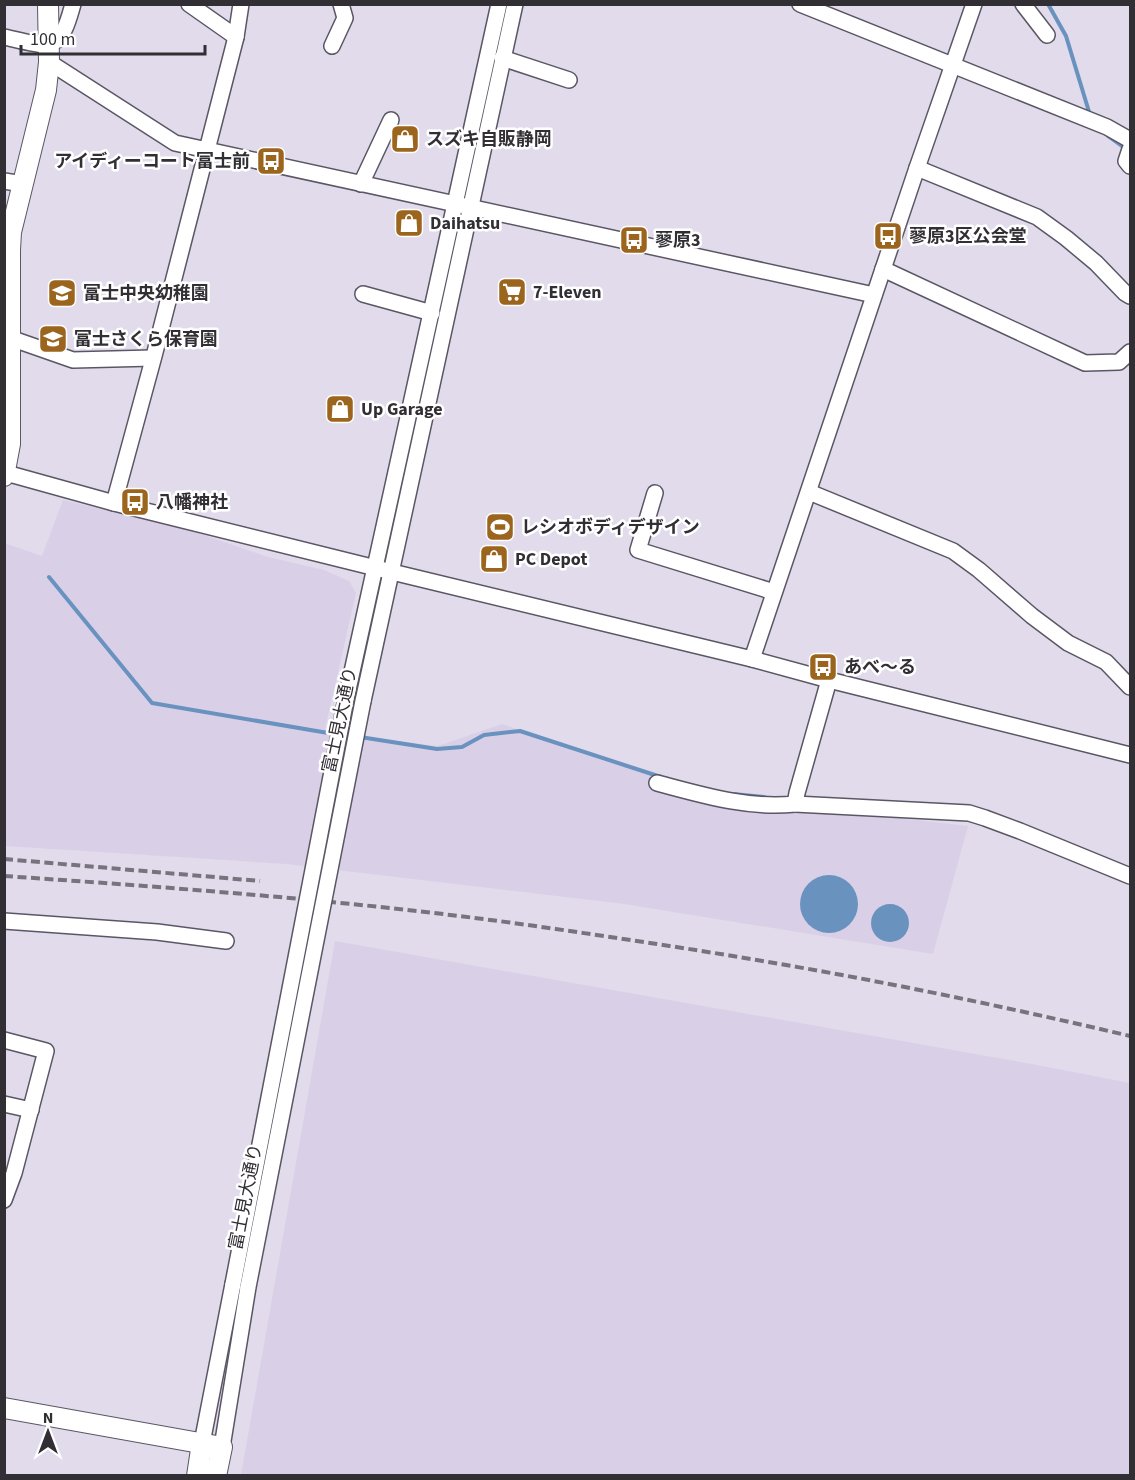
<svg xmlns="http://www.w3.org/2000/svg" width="1135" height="1480" font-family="'Source Sans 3','Noto Sans JP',sans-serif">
<rect width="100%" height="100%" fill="#e1dbeb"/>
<!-- built -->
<g fill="#d9d0e8">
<path d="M 63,500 L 186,529 L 268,557 L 324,570 L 349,581 L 356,593 L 325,729 L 364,737 L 438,746 L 502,724 L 717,797 L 968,826 L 933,954 L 624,904 L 286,864 L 5,846 L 4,543 L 42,556 Z"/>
<path d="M 335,941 L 1032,1064 L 1130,1083 L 1130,1475 L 241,1475 Z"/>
</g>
<!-- water -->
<g fill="#6992bf">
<circle cx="829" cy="904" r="29"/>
<circle cx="890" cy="923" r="19"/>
</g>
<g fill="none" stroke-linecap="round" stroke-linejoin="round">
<!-- stream -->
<g stroke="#6992bf" stroke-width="4">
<path d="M 1048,4 L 1066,36 L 1090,115"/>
<path d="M 1108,136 L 1126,149"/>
<path d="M 49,577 L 152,703 L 334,734"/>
<path d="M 360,737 L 437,749 L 462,747 L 484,735 L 520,731 L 661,777"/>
<path d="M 733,794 L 764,797"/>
</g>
<!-- minor casing -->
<g stroke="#5b5664" stroke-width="18">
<g id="minor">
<path d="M 189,4 L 236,37"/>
<path d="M 800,4 L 1107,127 L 1130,140"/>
<path d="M 1023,4 L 1047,35"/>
<path d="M 4,37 C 14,39 40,46 48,45 C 64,41 69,18 73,4"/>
<path d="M 332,46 L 345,18 L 341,4"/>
<path d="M 502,58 L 569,80"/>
<path d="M 49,62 L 175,143 L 874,295"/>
<path d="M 1130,149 L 1126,161 L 1130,166"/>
<path d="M 917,168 L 1037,217 L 1066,238 L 1096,263 L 1125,293 L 1130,296"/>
<path d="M 4,181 L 23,184"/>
<path d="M 361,184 L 391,120"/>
<path d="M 883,269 L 1085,363 L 1119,362 L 1130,352"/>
<path d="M 363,294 L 432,313"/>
<path d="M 10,338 L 73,360 L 153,358"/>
<path d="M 6,473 L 114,503 L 392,572 L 752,659 L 829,680 L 1130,755"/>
<path d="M 809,492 L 953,551 L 979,570 L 1032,616 L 1068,643 L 1106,662 L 1130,687"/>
<path d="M 655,493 L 638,550 L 774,592"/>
<path d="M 114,503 L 154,356 L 236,37 L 241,4"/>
<path d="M 752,659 L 917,168 L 974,4"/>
<path d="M 346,699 L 499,4"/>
<path d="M 363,701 L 515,4"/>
<path d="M 657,783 C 702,795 748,809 795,804 L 797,793 L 829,680"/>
<path d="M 795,804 L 969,813 L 985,818 L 1020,831 L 1130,876"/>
<path d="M 4,921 L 157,932 L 226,941"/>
<path d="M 4,1040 L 46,1051 L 14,1173 L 4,1200"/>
<path d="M 4,1104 L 31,1110"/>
<path d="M 202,1443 L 233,1284"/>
<path d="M 222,1447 L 248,1287"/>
</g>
</g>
<!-- major casing -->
<g stroke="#5b5664" stroke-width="22">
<g id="major">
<path d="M 4,476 L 10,444 L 10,250 L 11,232 L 46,90 L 49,62 L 48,4"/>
<path d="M 4,1408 L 222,1447 L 216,1476"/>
<path d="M 197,1476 L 202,1443"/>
</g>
</g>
<!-- minor -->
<use href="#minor" stroke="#fff" stroke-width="15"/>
<!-- major -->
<use href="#major" stroke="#fff" stroke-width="20"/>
<!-- rail -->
<g stroke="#77737d" stroke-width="4" stroke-dasharray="9 4.5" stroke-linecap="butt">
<path d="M 4,859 L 260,881"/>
<path d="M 4,876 C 180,888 355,901 528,925 C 647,942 766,960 884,983 C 967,999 1049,1017 1130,1036"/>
</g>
<!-- minor-bridge casing -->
<g stroke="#5b5664" stroke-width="18" stroke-linecap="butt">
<g id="minor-bridge">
<path d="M 233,1284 L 346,699"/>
<path d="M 248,1287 L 363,701"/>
</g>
</g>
<!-- minor-bridge -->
<use href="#minor-bridge" stroke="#fff" stroke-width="15"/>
</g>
<!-- icons -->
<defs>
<g id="shop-square" transform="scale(1.5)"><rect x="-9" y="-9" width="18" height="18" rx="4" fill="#9b651e" stroke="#fff"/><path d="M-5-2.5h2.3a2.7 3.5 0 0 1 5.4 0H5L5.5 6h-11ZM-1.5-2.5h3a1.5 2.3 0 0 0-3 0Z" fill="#fff"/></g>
<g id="bus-square" transform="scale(1.5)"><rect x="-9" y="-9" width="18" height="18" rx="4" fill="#9b651e" stroke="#fff"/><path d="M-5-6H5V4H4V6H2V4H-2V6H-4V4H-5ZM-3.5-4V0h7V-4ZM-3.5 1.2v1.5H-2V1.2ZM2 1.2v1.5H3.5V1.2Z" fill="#fff"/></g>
<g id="supermarket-square" transform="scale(1.5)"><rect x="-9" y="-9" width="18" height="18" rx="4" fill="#9b651e" stroke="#fff"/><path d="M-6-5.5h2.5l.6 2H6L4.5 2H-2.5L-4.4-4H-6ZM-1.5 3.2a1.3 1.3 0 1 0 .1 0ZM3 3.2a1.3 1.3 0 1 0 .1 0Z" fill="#fff"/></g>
<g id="school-square" transform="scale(1.5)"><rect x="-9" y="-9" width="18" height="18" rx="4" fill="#9b651e" stroke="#fff"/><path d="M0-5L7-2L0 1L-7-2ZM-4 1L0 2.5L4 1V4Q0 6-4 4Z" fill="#fff"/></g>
<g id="stadium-square" transform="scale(1.5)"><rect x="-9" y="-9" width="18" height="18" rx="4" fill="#9b651e" stroke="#fff"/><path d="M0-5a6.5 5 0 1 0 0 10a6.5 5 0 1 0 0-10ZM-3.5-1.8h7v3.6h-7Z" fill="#fff"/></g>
</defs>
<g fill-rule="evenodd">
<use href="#shop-square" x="405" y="139"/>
<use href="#bus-square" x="271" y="161"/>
<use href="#shop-square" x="409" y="223"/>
<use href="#bus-square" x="888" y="236"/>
<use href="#bus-square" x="634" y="240"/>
<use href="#supermarket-square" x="512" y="292"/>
<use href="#school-square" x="62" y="293"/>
<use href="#school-square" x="53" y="339"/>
<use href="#shop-square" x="340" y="409"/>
<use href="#bus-square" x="135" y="502"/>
<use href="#stadium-square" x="500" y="527"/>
<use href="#shop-square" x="494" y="559"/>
<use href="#bus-square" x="823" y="667"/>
</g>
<g text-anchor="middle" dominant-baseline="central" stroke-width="5" stroke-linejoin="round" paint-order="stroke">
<!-- poi labels -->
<g font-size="18" font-weight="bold" fill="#312e34" stroke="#fff" text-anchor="start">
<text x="426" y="139">スズキ自販静岡</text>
<text x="250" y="161" text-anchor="end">アイディーコート富士前</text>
<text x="430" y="223">Daihatsu</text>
<text x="909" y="236">蓼原3区公会堂</text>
<text x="655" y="240">蓼原3</text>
<text x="533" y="292">7-Eleven</text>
<text x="83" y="293">富士中央幼稚園</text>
<text x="74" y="339">富士さくら保育園</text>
<text x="361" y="409">Up Garage</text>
<text x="156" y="502">八幡神社</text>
<text x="521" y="527">レシオボディデザイン</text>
<text x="515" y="559">PC Depot</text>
<text x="844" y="667">あべ〜る</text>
</g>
<!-- street labels -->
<g font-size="18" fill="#312e34" stroke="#fff">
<text transform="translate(340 720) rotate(-78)">富士見大通り</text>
<text transform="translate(246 1197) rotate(-79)">富士見大通り</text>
</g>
</g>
<!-- border -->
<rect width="1135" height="1480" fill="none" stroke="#312e34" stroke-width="12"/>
<!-- north arrow -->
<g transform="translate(48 1432)" stroke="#ffffff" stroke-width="4.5" paint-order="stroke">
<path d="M0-4.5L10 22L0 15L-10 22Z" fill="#312e34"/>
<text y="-9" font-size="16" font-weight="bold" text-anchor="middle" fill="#312e34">N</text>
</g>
<!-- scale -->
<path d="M21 45v9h184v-9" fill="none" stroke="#312e34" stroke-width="3"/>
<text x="30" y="45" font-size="18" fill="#312e34" stroke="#ffffff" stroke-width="4.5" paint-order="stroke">100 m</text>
</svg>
